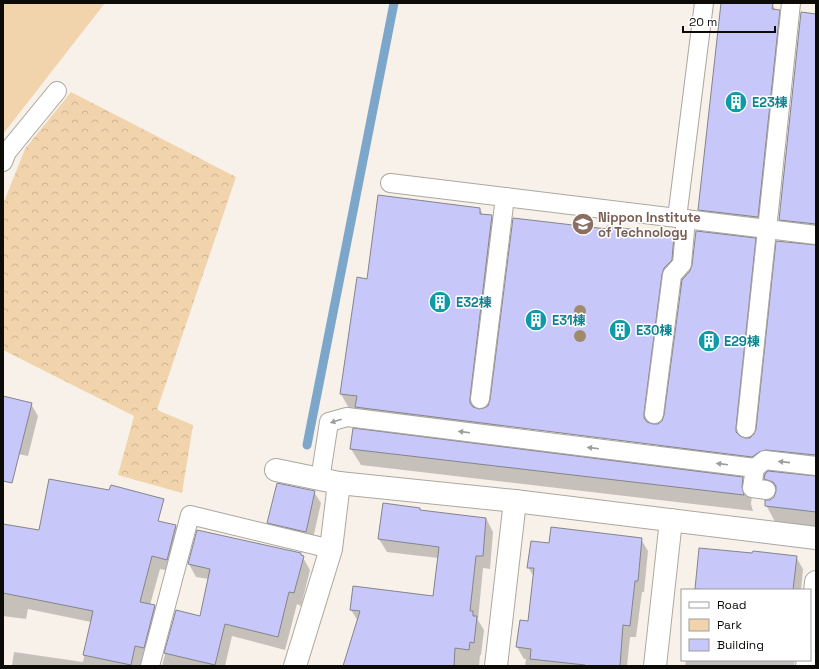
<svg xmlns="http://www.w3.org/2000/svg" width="819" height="669" font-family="'Space Grotesk','Noto Sans JP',sans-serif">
<defs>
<pattern id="forest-crowns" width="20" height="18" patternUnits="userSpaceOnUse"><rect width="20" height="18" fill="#f2d4ac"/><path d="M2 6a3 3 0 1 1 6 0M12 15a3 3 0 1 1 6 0" fill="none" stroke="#ceb592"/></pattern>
</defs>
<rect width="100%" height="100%" fill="#f7f1e9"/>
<!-- green -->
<path fill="#f2d4ac" d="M 3,3 L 105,3 L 3,134 Z"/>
<!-- forest -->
<path fill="url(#forest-crowns)" d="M 71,92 L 236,177 L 157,410 L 193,425 L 182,493 L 118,475 L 134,416 L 3,350 L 3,204 L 25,149 Z"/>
<!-- shadow -->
<g fill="#0003" fill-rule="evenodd">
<path d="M 722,3 L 772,4 L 776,10 L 779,11 L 794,36 L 772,242 L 756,240 L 769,264 L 751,438 L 755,435 L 794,244 L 780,220 L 816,15 L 816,535 L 780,531 L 766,505 L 775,497 L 767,482 L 743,479 L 752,495 L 751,504 L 753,511 L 361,465 L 351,449 L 370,431 L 364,420 L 355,419 L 341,394 L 368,280 L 480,209 L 483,215 L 492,216 L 506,241 L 485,409 L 489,406 L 608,230 L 673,236 L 688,261 L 687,276 L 691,272 L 713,234 L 699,210 ZM 682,289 L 665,416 L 663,421 L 659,424 L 676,299 ZM 500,425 L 662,445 L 662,447 L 500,427 Z"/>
<path d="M 3,397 L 31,404 L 38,416 L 28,456 L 3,451 Z"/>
<path d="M 314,492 L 321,503 L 312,543 L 275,534 L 268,523 Z"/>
<path d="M 420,509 L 421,511 L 486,518 L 493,532 L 490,569 L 483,568 L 478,620 L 484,630 L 481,655 L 480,655 L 479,666 L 344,666 L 358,621 L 351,610 L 433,597 L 438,558 L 387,552 L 379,539 Z"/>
<path d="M 158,519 L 160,522 L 176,526 L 183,539 L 175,572 L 160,569 L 150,605 L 155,606 L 162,619 L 150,666 L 12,666 L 14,652 L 83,662 L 91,622 L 28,609 L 26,619 L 3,616 L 3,525 L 40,532 Z"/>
<path d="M 641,539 L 648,551 L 644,592 L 642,592 L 636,637 L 630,637 L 627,666 L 588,666 L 590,632 L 577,666 L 525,666 L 526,659 L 524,659 L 517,647 L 529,623 L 534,577 L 528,567 L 550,545 Z"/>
<path d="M 700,549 L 796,557 L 803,569 L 801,590 L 696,590 Z"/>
<path d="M 301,554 L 310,570 L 301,606 L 297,604 L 285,650 L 232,636 L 225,666 L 162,666 L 176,611 L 201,617 L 209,579 L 196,577 L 189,564 Z"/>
<path d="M 686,660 L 795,660 L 794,666 L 685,666 Z"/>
</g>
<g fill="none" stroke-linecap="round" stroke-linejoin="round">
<!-- stream -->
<path stroke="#7ca6ca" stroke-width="9" d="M 307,445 L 394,3"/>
</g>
<!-- building -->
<g fill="#c7c8f9" stroke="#84848c">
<path d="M 721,3 L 773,3 L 772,9 L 780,10 L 758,217 L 698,210 Z"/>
<path d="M 801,12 L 816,14 L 816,224 L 779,220 Z"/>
<path d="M 378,195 L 480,208 L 480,214 L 492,215 L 470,398 L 470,403 L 473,407 L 479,409 L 484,408 L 488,406 L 490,400 L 513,218 L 607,229 L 607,226 L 674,235 L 672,260 L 664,268 L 662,274 L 644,413 L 644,418 L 647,422 L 653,424 L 658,424 L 662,421 L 664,415 L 682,280 L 690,271 L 692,265 L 696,231 L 756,238 L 736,427 L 736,432 L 740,436 L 745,438 L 750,438 L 754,434 L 756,429 L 776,241 L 816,245 L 816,455 L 766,450 L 759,452 L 752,457 L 355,407 L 357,396 L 340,394 L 357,277 L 367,279 Z"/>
<path d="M 3,396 L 32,403 L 12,483 L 3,481 Z"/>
<path d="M 353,428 L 743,477 L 742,487 L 744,495 L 350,449 Z"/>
<path d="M 768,471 L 816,476 L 816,512 L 765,506 L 765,500 L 770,500 L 774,497 L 776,491 L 776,486 L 773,482 L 764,479 L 765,474 Z"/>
<path d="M 49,479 L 109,490 L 111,485 L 164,499 L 158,521 L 176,525 L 167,560 L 152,556 L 140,602 L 155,605 L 144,648 L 135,646 L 131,665 L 83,655 L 93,611 L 3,593 L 3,524 L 39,530 Z"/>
<path d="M 277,483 L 315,491 L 306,532 L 267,523 Z"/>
<path d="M 383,503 L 420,508 L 420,510 L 486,518 L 483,556 L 476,556 L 470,611 L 473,611 L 473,616 L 477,616 L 474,643 L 470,642 L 469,650 L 455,648 L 454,666 L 343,666 L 360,611 L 350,610 L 353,586 L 433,596 L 439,547 L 378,539 Z"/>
<path d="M 551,527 L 642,538 L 638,581 L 635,581 L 630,626 L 623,625 L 620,666 L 585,666 L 585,665 L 530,659 L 531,649 L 516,647 L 520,620 L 528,621 L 534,568 L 527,568 L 531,541 L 549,543 Z"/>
<path d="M 197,530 L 301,553 L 301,555 L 304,556 L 294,593 L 289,592 L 278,637 L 225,624 L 215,665 L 164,653 L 176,610 L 200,616 L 210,569 L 188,564 Z"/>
<path d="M 699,548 L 752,553 L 753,551 L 797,556 L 793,590 L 708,590 L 695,589 Z"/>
</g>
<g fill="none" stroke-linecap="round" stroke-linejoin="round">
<!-- service casing -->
<g stroke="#aca79f" stroke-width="20">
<g id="service">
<path d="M 3,162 L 7,152 L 57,91"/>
<path d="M 390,183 L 816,235"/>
<path d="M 677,218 L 704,3"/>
<path d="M 480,399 L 505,197"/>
<path d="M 654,414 L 672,275 L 682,264 L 686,219"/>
<path d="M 746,428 L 791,3"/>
<path d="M 755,468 L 765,460 L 816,466"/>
<path d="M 320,480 L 329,422 L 347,417 L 755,468 L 752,488 L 766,490"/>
<path d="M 150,666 L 190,515 L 331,549"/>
</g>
</g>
<!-- minor casing -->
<g stroke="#aca79f" stroke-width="24">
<g id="minor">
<path d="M 810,641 L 816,582"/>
<path d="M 295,666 L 331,549 L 339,483"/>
<path d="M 496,666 L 515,501"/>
<path d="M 655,666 L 671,520"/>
<path d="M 807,666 L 808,660"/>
</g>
</g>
<!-- tertiary casing -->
<g stroke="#aca79f" stroke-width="24">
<path id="tertiary" d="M 276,470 L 339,483 L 515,501 L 816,538"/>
</g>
<!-- service -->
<use href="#service" stroke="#fff" stroke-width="18"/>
<!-- minor -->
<use href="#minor" stroke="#fff" stroke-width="22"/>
<!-- tertiary -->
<use href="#tertiary" stroke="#fff" stroke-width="22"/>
</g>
<!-- trees -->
<g fill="#9f8b69">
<circle cx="580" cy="311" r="6"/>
<circle cx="580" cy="336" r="6"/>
</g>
<!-- one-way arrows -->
<defs><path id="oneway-solid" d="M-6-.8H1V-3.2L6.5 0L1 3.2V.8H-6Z"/></defs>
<g fill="#9e9d9c">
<use href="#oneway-solid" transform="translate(336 421) rotate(162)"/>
<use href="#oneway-solid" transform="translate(464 432) rotate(-173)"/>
<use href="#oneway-solid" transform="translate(593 448) rotate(-173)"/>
<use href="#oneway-solid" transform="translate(784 462) rotate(-174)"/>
<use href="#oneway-solid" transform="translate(722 464) rotate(-173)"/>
</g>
<!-- icons -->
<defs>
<g id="building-disc" transform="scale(1.15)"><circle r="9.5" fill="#0f9aa8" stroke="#fff"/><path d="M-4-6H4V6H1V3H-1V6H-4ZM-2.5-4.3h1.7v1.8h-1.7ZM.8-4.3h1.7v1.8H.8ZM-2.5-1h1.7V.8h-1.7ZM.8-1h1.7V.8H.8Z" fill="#fff"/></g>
<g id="university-disc" transform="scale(1.15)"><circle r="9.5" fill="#8d6e63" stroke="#fff"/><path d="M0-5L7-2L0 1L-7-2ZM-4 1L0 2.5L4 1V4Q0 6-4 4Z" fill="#fff"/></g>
</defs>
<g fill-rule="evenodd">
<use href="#building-disc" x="736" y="102"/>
<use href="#university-disc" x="583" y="224"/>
<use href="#building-disc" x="440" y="302"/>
<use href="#building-disc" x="536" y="320"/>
<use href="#building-disc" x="620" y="330"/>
<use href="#building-disc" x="709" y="341"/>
</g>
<g text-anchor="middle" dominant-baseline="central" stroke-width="3" stroke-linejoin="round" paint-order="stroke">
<!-- culture labels -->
<g font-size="13" font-weight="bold" fill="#0d838f" stroke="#fff" text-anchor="start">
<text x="752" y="102">E23棟</text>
<text x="456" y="302">E32棟</text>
<text x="552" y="320">E31棟</text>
<text x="636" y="330">E30棟</text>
<text x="724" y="341">E29棟</text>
</g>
<!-- education labels -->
<g font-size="13" font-weight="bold" fill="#785e54" stroke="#fff" text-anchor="start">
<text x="598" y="217">Nippon Institute<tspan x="598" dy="15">of Technology</tspan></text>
</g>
</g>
<!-- border -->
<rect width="819" height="669" fill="none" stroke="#0d0b08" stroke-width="8"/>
<!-- legend -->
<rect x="681" y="589" width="130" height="72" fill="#ffffff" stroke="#9e9d9c"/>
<rect x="689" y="602" width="20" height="6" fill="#ffffff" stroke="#9e9d9c"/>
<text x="717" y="609" font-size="12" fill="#0d0b08">Road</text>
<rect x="689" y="619" width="20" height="12" fill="#f2d4ac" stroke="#9e9d9c"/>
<text x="717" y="629" font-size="12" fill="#0d0b08">Park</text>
<rect x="689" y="639" width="20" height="12" fill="#c7c8f9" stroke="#9e9d9c"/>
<text x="717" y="649" font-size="12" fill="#0d0b08">Building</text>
<!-- scale -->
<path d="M683 26v6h92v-6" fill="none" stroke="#0d0b08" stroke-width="2"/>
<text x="689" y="26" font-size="12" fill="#0d0b08" stroke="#ffffff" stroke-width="3" paint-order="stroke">20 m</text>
</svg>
